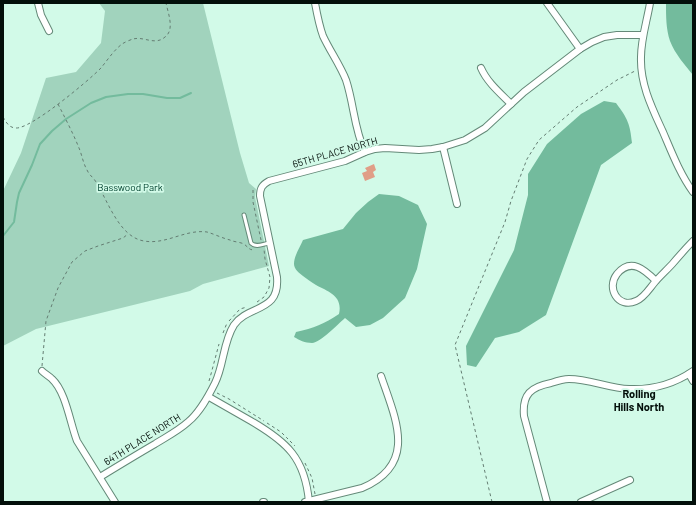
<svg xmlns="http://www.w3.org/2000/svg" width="696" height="505" font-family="Barlow,sans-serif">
<rect width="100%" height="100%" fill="#d2fae8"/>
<!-- green -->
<path fill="#a1d3bd" d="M 99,3 L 203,3 L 240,153 L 249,183 L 256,189 L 255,197 L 269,266 L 203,284 L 190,291 L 36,329 L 3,346 L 3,191 L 21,153 L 46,78 L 76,72 L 101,43 L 105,11 Z"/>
<!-- water -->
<g fill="#73bb9d">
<path d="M 666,3 L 693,3 L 693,75 C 685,65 675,54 670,41 C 666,29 666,16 666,3 Z"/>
<path d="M 604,101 L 616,103 C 628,119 630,124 632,143 L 601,165 L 546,315 L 519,332 L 495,338 L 476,367 L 467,365 L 466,346 L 514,250 L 528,195 L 528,174 L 547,144 L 581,114 Z"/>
<path d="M 379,194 L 399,196 L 418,205 L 427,224 L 417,269 L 405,298 L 383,318 L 370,325 L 356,327 L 345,318 C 337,325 321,342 312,343 C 305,343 299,340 294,337 L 296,332 C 314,328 324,324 339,314 C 343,296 329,292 316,285 C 311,282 307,279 303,276 C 299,273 294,269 294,264 C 294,256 300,247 303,240 L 343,229 L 356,213 L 368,202 Z"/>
</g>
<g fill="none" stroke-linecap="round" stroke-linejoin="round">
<!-- stream -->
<path stroke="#73bb9d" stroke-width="2" d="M 3,236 L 14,222 L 17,202 L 19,193 L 32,165 L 40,144 L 52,131 L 66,119 L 91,103 L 106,97 L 128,94 L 143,94 L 167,98 L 180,98 L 191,93"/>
</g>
<!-- building -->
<path fill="#e09e87" d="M 374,164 L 376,170 L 373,172 L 375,177 L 365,181 L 362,173 L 367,171 L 365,168 Z"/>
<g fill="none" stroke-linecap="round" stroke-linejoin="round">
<!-- lane casing -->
<g stroke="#648978" stroke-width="5">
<path id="lane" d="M 244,215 L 251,243 C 256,248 263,244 269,243"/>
</g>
<!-- street casing -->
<g stroke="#648978" stroke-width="8">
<g id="street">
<path d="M 38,3 L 41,15 L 49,31"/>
<path d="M 315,3 C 317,14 319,25 323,36 C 330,51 340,65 346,80 C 354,104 354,129 365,152"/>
<path d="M 547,3 L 580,49"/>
<path d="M 650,3 C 647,21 641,39 641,57 C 640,84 652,108 663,132 C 672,153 680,174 693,192"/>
<path d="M 481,68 C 487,82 500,93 511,104"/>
<path d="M 443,147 L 457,204"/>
<path d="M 656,281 C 645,270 631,257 617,274 C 606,288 618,309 636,301 C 644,298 649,289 655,282 C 661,275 668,269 674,262 C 680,255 686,248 693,241"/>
<path d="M 42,371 C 45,374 49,376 52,379 C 66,392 70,423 77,441 L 115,502"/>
<path d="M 689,374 L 693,381"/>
<path d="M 209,397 C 223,405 237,413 251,421 C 287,442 305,458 309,502"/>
<path d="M 100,477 C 118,466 136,455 155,444 C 166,437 178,431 188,422 C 200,412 208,397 215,383 C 224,365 223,342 234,325 C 249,304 280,313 277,277 L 260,196 C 260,188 262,185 269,181 L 345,161 L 365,152 L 375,149 L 385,148 L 419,150 L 432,149 L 443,147 L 465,140 L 485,128 L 524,92 L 580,49 L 592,42 L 604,37 L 617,35 L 643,35"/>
<path d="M 263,502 L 264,502"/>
<path d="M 305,502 L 362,488 C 418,464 396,420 381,376"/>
<path d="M 547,502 L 524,416 C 522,394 531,387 551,383 C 557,381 563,379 569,379 C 589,379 609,388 629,389 C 652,390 674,384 693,371"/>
<path d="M 581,502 L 630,480"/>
</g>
</g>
<!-- path -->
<g stroke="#647d72" stroke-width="1" stroke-dasharray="3 3" stroke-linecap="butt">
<path d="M 58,104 C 65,118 73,133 79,148 C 82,155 83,163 87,170 C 89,175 94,178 96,182 C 108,201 119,237 144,241 C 166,245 185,229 207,232 C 214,234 222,238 230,240 C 234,242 240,242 244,244 C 248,247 249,250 254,250"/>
<path d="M 3,117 C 6,122 9,128 16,128 C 31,129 88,81 100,69 C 107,61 113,51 122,44 C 125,42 130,40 133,39 C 144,36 155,46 165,37 C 175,30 168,13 166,3"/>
<path d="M 253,190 L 253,202 L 261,240"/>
<path d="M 257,302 L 264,297 L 269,288 L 270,277 L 265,259 L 264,249"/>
<path d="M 229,321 L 240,309 L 247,307"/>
<path d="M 223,333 L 227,323"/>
<path d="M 42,366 L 46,321 L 58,288 L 72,262 L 85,251 L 98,246 L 123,238 L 128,234"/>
<path d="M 209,381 L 211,374 L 219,344"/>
<path d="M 217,393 L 229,399 L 264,421"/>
<path d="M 267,423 L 281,432 L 288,439"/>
<path d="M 290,441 L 295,446"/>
<path d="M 305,463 L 312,478 L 315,494"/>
<path d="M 492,502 L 455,345 L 505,222 L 511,201 L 527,159 L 539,140 L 577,107 L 617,80 L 635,71"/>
</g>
<!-- lane -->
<use href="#lane" stroke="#fff" stroke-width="3"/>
<!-- street -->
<use href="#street" stroke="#fff" stroke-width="6"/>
</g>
<g text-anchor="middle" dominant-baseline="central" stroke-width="3.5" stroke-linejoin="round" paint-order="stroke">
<!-- street labels -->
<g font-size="10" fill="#030f0a" stroke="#d2fae8">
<text transform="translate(335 152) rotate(-16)">65TH PLACE NORTH</text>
<text transform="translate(142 439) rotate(-32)">64TH PLACE NORTH</text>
</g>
<!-- park labels -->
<g font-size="10" fill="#00412e" stroke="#d2fae8">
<text x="130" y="187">Basswood Park</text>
</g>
<!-- neighbourhood labels -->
<g font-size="11" font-weight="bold" fill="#030f0a" stroke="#d2fae8">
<text x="639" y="393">Rolling<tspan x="639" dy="13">Hills North</tspan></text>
</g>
</g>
<!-- border -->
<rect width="696" height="505" fill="none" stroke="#030f0a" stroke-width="8"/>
</svg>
